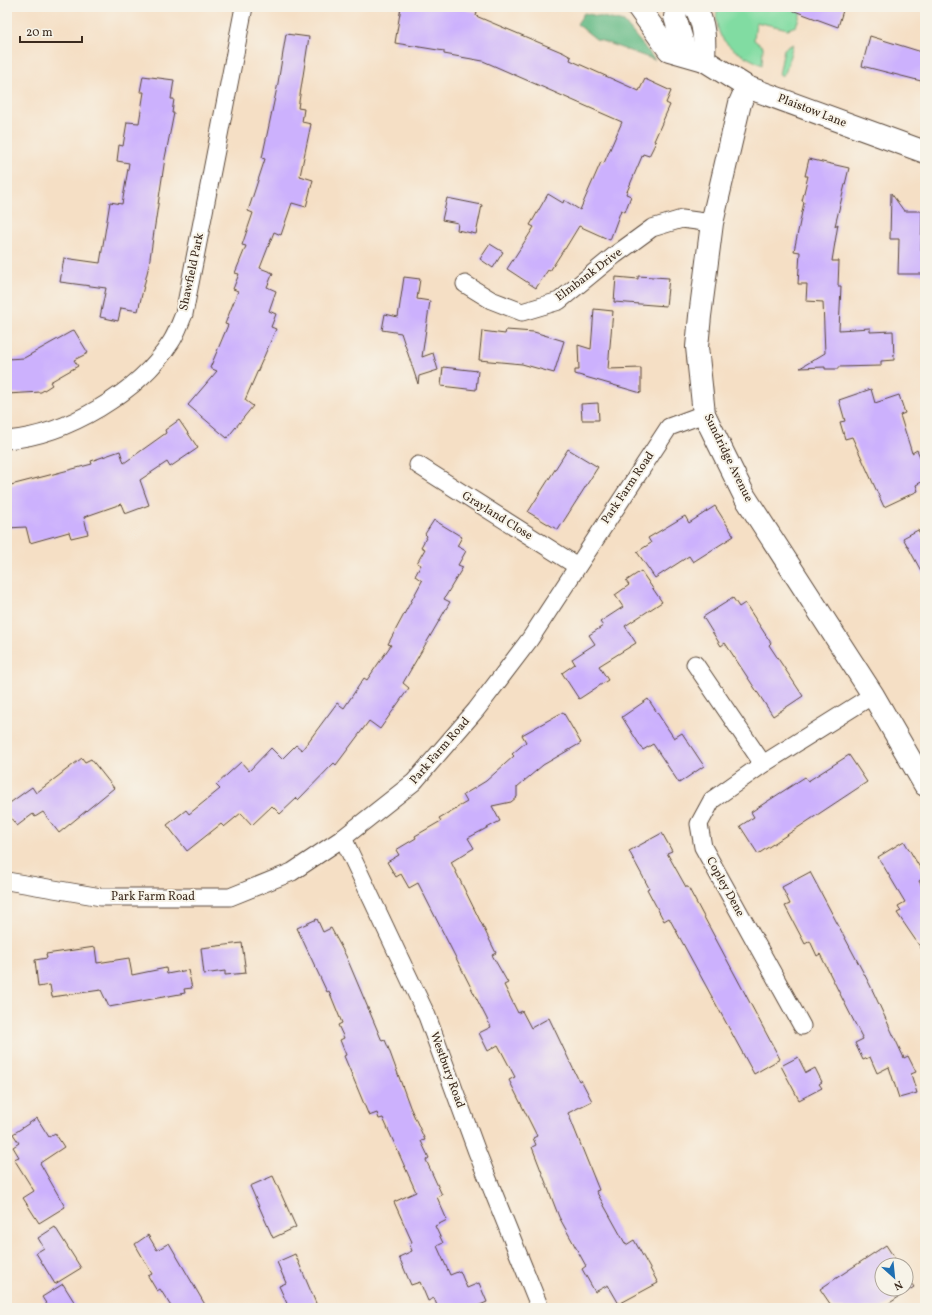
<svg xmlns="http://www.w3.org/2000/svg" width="932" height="1315" font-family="Vollkorn,serif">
<rect width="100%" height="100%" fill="#f7f3e8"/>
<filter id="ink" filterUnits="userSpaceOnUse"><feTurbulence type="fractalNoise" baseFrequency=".025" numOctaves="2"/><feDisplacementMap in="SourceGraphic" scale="8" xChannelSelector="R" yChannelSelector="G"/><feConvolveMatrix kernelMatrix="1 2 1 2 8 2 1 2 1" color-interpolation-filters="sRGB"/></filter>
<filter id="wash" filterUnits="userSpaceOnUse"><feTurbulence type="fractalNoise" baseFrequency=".012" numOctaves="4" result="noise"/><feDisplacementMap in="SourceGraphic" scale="16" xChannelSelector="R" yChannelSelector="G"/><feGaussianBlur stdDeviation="0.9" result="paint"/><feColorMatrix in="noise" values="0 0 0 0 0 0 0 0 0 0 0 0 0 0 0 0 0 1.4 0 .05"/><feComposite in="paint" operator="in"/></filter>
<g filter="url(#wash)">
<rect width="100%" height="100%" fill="#f5dfc5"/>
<!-- green -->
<g fill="#81dca2" stroke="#5e8360">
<path d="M 719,7 L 803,7 L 796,26 L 788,29 L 756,22 L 754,40 L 763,47 L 762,65 C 743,55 718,46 717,22 C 716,16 716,12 719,7 Z"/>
<path d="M 793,44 L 786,71 L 783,75 L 779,75 L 784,49 Z"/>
</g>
<!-- forest -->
<path fill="#68bc88" stroke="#527353" d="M 584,13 L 624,22 L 655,60 L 596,39 L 577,24 Z"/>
<g id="blocks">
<!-- building -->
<g fill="#ccb1fd">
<path d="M 401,7 L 467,7 L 466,10 L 477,12 L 476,16 L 564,53 L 571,57 L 570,60 L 639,91 L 645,79 L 671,91 L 666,103 L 670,105 L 654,141 L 656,142 L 649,156 L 643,154 L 626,194 L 631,196 L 625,212 L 621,210 L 610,240 L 579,226 L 565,249 L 564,249 L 550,271 L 548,270 L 536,288 L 507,269 L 534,227 L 530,225 L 548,194 L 563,203 L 564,200 L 580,210 L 601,162 L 604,163 L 622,122 L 483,61 L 444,54 L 444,51 L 395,43 Z"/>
<path d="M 789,7 L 844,7 L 838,27 L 789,9 Z"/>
<path d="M 286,34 L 309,37 L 298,108 L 304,109 L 302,122 L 311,124 L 300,176 L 313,180 L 306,207 L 292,203 L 281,235 L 274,232 L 260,268 L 273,273 L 267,287 L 276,291 L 269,311 L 276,314 L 271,327 L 276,329 L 245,400 L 253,406 L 227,438 L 188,405 L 217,371 L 210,368 L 228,325 L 225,324 L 238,291 L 233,289 L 239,274 L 235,273 L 246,246 L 242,245 L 253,213 L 248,211 L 265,159 L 262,158 L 278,83 Z"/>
<path d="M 870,36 L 925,53 L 925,82 L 862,66 Z"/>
<path d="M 143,76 L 174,80 L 171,99 L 174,99 L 172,113 L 174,113 L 165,158 L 149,265 L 138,311 L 121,308 L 118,321 L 100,317 L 106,288 L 60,282 L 64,258 L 100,263 L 110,202 L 122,204 L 129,163 L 117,161 L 119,145 L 123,146 L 127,122 L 139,123 L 144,92 L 140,92 Z"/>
<path d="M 809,159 L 849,168 L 835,226 L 838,224 L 832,261 L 839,261 L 838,286 L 841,286 L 839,330 L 870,328 L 870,332 L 893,331 L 894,360 L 881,361 L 881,366 L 838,367 L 838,369 L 825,369 L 825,367 L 800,368 L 825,353 L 823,302 L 806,301 L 807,284 L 798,284 L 800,252 L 794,251 L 804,202 L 802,201 L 808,176 L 805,176 Z"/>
<path d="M 891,193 L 904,211 L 922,211 L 921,250 L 925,250 L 925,274 L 898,274 L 899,239 L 890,239 Z"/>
<path d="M 447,198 L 482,205 L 476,234 L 457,230 L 458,223 L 442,220 Z"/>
<path d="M 490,244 L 503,252 L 493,268 L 480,259 Z"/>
<path d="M 638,276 L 669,278 L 666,306 L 614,302 L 616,277 L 638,279 Z"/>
<path d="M 404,277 L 420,279 L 417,299 L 430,301 L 422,357 L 433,353 L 438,370 L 419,376 L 418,384 L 401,333 L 382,330 L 385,314 L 398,317 Z"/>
<path d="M 594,309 L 613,311 L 608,369 L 641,368 L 641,393 L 575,374 L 575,370 L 579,370 L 578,345 L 591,349 Z"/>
<path d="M 74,330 L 88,353 L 74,360 L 78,366 L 50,382 L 52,385 L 41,392 L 7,394 L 7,359 L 24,358 Z"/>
<path d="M 506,330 L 534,332 L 564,341 L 554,373 L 522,364 L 479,360 L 482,331 L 505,334 Z"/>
<path d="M 443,367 L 478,371 L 476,390 L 441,386 Z"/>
<path d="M 871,389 L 875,403 L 899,395 L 905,413 L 900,415 L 912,453 L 917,450 L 925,468 L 925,480 L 916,485 L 918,491 L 884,507 L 852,437 L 845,439 L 840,422 L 845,421 L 839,400 Z"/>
<path d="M 598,403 L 599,420 L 582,420 L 581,404 Z"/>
<path d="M 179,420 L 198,448 L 170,467 L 167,462 L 140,480 L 149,505 L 125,514 L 121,504 L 84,517 L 88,534 L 71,538 L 69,532 L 30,543 L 26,527 L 7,528 L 7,486 L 92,464 L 91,461 L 120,451 L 124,463 L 166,433 L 165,430 Z"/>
<path d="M 568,449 L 598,467 L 558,530 L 528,512 Z"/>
<path d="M 715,506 L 734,536 L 693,562 L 689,556 L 655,578 L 637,552 L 651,543 L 648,538 L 685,516 L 689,523 Z"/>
<path d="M 434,520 L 462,537 L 457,546 L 466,551 L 458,565 L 463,567 L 444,599 L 450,602 L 403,683 L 409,688 L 380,729 L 369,721 L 336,765 L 334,763 L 298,800 L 297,798 L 280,814 L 272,806 L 252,825 L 241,813 L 224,827 L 221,824 L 187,851 L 167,825 L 186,810 L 189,814 L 220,789 L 216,785 L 241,762 L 249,771 L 271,748 L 282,759 L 296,745 L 302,750 L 337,703 L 344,708 L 364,678 L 367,680 L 391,645 L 388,644 L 422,581 L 415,576 L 421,565 L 417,563 L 425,549 L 421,547 L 427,536 L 425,534 Z"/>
<path d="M 918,530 L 925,542 L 925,578 L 903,538 Z"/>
<path d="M 641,571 L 662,602 L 625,626 L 636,643 L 599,666 L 608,680 L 579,699 L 562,673 L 575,664 L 572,659 L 595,644 L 589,635 L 603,626 L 600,622 L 623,607 L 615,595 L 629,585 L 626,581 Z"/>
<path d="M 733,598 L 739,607 L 745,603 L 771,643 L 769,645 L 803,696 L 773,716 L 725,643 L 721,646 L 703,617 Z"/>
<path d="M 648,699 L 674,738 L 682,733 L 704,766 L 679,783 L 653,744 L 643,750 L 622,717 Z"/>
<path d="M 563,712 L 581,743 L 543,765 L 517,787 L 517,797 L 511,802 L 492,806 L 500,821 L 468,838 L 474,848 L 451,862 L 496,953 L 492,955 L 508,983 L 504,985 L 518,1013 L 522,1011 L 531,1028 L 549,1018 L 579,1081 L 581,1080 L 592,1101 L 568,1113 L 599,1190 L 596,1191 L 626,1245 L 634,1240 L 658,1283 L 619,1304 L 608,1285 L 595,1292 L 582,1269 L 586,1266 L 559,1217 L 532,1147 L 536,1145 L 533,1138 L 537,1136 L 509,1080 L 515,1077 L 498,1045 L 488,1051 L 479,1033 L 491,1027 L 418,883 L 409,888 L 401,874 L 396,877 L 387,862 L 399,855 L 396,850 L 416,838 L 415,836 L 441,821 L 439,818 L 467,802 L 463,795 L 486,781 L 514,756 L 512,754 L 526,742 L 522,735 Z"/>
<path d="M 849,755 L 867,782 L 758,854 L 740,826 L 754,817 L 751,812 L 805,777 L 808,781 Z"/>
<path d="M 82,758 L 85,762 L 91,759 L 114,788 L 59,833 L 43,812 L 35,817 L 33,814 L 17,826 L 7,813 L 7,805 L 32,787 L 36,793 Z"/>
<path d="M 662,833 L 672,851 L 667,853 L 686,887 L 688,887 L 780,1059 L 754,1074 L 669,918 L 664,921 L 647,889 L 649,888 L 629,851 Z"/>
<path d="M 904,841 L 925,876 L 919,881 L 925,892 L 925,954 L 897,913 L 901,911 L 898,906 L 905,902 L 878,857 Z"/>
<path d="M 810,872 L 870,985 L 904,1058 L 908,1056 L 916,1072 L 911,1074 L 917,1093 L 899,1098 L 889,1067 L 877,1073 L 870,1057 L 863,1060 L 855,1043 L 863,1039 L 840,994 L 820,954 L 817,956 L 810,941 L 805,944 L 785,906 L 790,904 L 782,887 Z"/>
<path d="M 317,919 L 323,932 L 331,928 L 346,956 L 382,1041 L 385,1040 L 388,1047 L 410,1107 L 425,1140 L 421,1141 L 429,1158 L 426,1160 L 442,1195 L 437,1197 L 447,1220 L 435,1226 L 443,1243 L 437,1246 L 450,1275 L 460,1271 L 467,1288 L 479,1283 L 487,1302 L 473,1308 L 438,1308 L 434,1298 L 428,1301 L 420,1282 L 411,1285 L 399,1257 L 412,1251 L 409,1243 L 412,1242 L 394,1202 L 416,1192 L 383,1118 L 379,1119 L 377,1113 L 369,1116 L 344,1056 L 346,1055 L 340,1040 L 344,1038 L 338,1025 L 342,1023 L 329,991 L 327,992 L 297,928 Z"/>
<path d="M 242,943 L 246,973 L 225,975 L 225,971 L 204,974 L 201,948 Z"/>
<path d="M 95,947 L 97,963 L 129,958 L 132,975 L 166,968 L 167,974 L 188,970 L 192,988 L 184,989 L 185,993 L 109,1007 L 101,990 L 52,997 L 50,985 L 38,987 L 35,960 L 47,958 L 46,954 Z"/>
<path d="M 798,1057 L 806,1073 L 815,1068 L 822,1082 L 819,1084 L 822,1088 L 799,1100 L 781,1066 Z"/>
<path d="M 37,1118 L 49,1137 L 55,1133 L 64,1147 L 40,1163 L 65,1207 L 39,1223 L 23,1198 L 34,1191 L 14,1159 L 19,1157 L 13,1147 L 19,1143 L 13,1134 Z"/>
<path d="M 273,1176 L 296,1227 L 273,1238 L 250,1186 Z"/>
<path d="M 55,1227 L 81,1268 L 55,1284 L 36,1253 L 44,1248 L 38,1238 Z"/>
<path d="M 148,1235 L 157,1250 L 169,1243 L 207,1308 L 172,1308 L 160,1289 L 157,1291 L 148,1276 L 152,1274 L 135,1244 Z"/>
<path d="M 886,1245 L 899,1265 L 882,1265 L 882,1289 L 906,1289 L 906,1276 L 914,1287 L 882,1308 L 833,1308 L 820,1289 Z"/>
<path d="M 295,1254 L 318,1308 L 289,1308 L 279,1286 L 286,1283 L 277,1262 Z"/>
<path d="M 63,1284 L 78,1308 L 49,1308 L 42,1297 Z"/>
</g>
</g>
</g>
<g filter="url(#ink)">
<use href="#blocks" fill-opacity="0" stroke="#574537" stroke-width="1"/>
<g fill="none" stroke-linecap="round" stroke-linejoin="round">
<!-- street casing -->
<g stroke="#574537" stroke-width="19">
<g id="street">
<path d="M 465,284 L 491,300 L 522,312 L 559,301 L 615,255 L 652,228 L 682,219 L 712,223"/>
<path d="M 7,440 C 67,435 139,392 171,342 C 177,333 180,323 184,314 L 244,7"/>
<path d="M 418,465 L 577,566"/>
<path d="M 695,664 L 763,764"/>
<path d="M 343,838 L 427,1016 L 477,1152 L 540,1308"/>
<path d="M 7,881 L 101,897 L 230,897 L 292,872 L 343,838 L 414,782 L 476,710 L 530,639 L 669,427 L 704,414"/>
<path d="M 802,1026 L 703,847 L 699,824 L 712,800 L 763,764 L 873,695"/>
</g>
</g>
<!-- secondary casing -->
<g stroke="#574537" stroke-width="24">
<g id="secondary">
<path d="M 638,7 L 669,50 L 704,60 L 747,87 L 925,152"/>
<path d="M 677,7 L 675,17 L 686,54"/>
<path d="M 695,7 C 705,23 705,42 704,60"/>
<path d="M 747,87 L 740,103 L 712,223 L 700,316 L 697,347 L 704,414 L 745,497 L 873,695 L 925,785"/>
</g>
</g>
<!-- street -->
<use href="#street" stroke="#fff" stroke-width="17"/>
<!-- secondary -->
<use href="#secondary" stroke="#fff" stroke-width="22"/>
</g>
</g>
<g text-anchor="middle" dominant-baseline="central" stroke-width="4" stroke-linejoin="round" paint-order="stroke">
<!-- street labels -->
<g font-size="12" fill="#3b2a1e" stroke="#f7f3e8">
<text transform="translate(812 111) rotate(21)">Plaistow Lane</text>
<text transform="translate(192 272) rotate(-78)">Shawfield Park</text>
<text transform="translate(589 275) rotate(-37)">Elmbank Drive</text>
<text transform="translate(728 458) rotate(64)">Sundridge Avenue</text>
<text transform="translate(628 488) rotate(-56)">Park Farm Road</text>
<text transform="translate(497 516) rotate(32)">Grayland Close</text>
<text transform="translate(440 751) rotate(-49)">Park Farm Road</text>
<text transform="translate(725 887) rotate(61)">Copley Dene</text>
<text x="153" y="897">Park Farm Road</text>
<text transform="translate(447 1070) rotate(70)">Westbury Road</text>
</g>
</g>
<!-- margin -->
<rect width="932" height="1315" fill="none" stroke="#f7f3e8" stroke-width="24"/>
<!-- north arrow -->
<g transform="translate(894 1277) rotate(153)"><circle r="19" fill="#f7f3e8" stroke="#aca397"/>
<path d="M0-3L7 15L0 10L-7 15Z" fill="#1f6fb2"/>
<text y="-6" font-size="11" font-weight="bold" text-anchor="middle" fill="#3b2a1e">N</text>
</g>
<!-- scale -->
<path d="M20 36v6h62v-6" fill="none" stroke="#3b2a1e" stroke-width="2"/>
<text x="26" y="36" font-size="12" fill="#3b2a1e" stroke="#f7f3e8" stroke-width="3" paint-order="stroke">20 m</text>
</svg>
